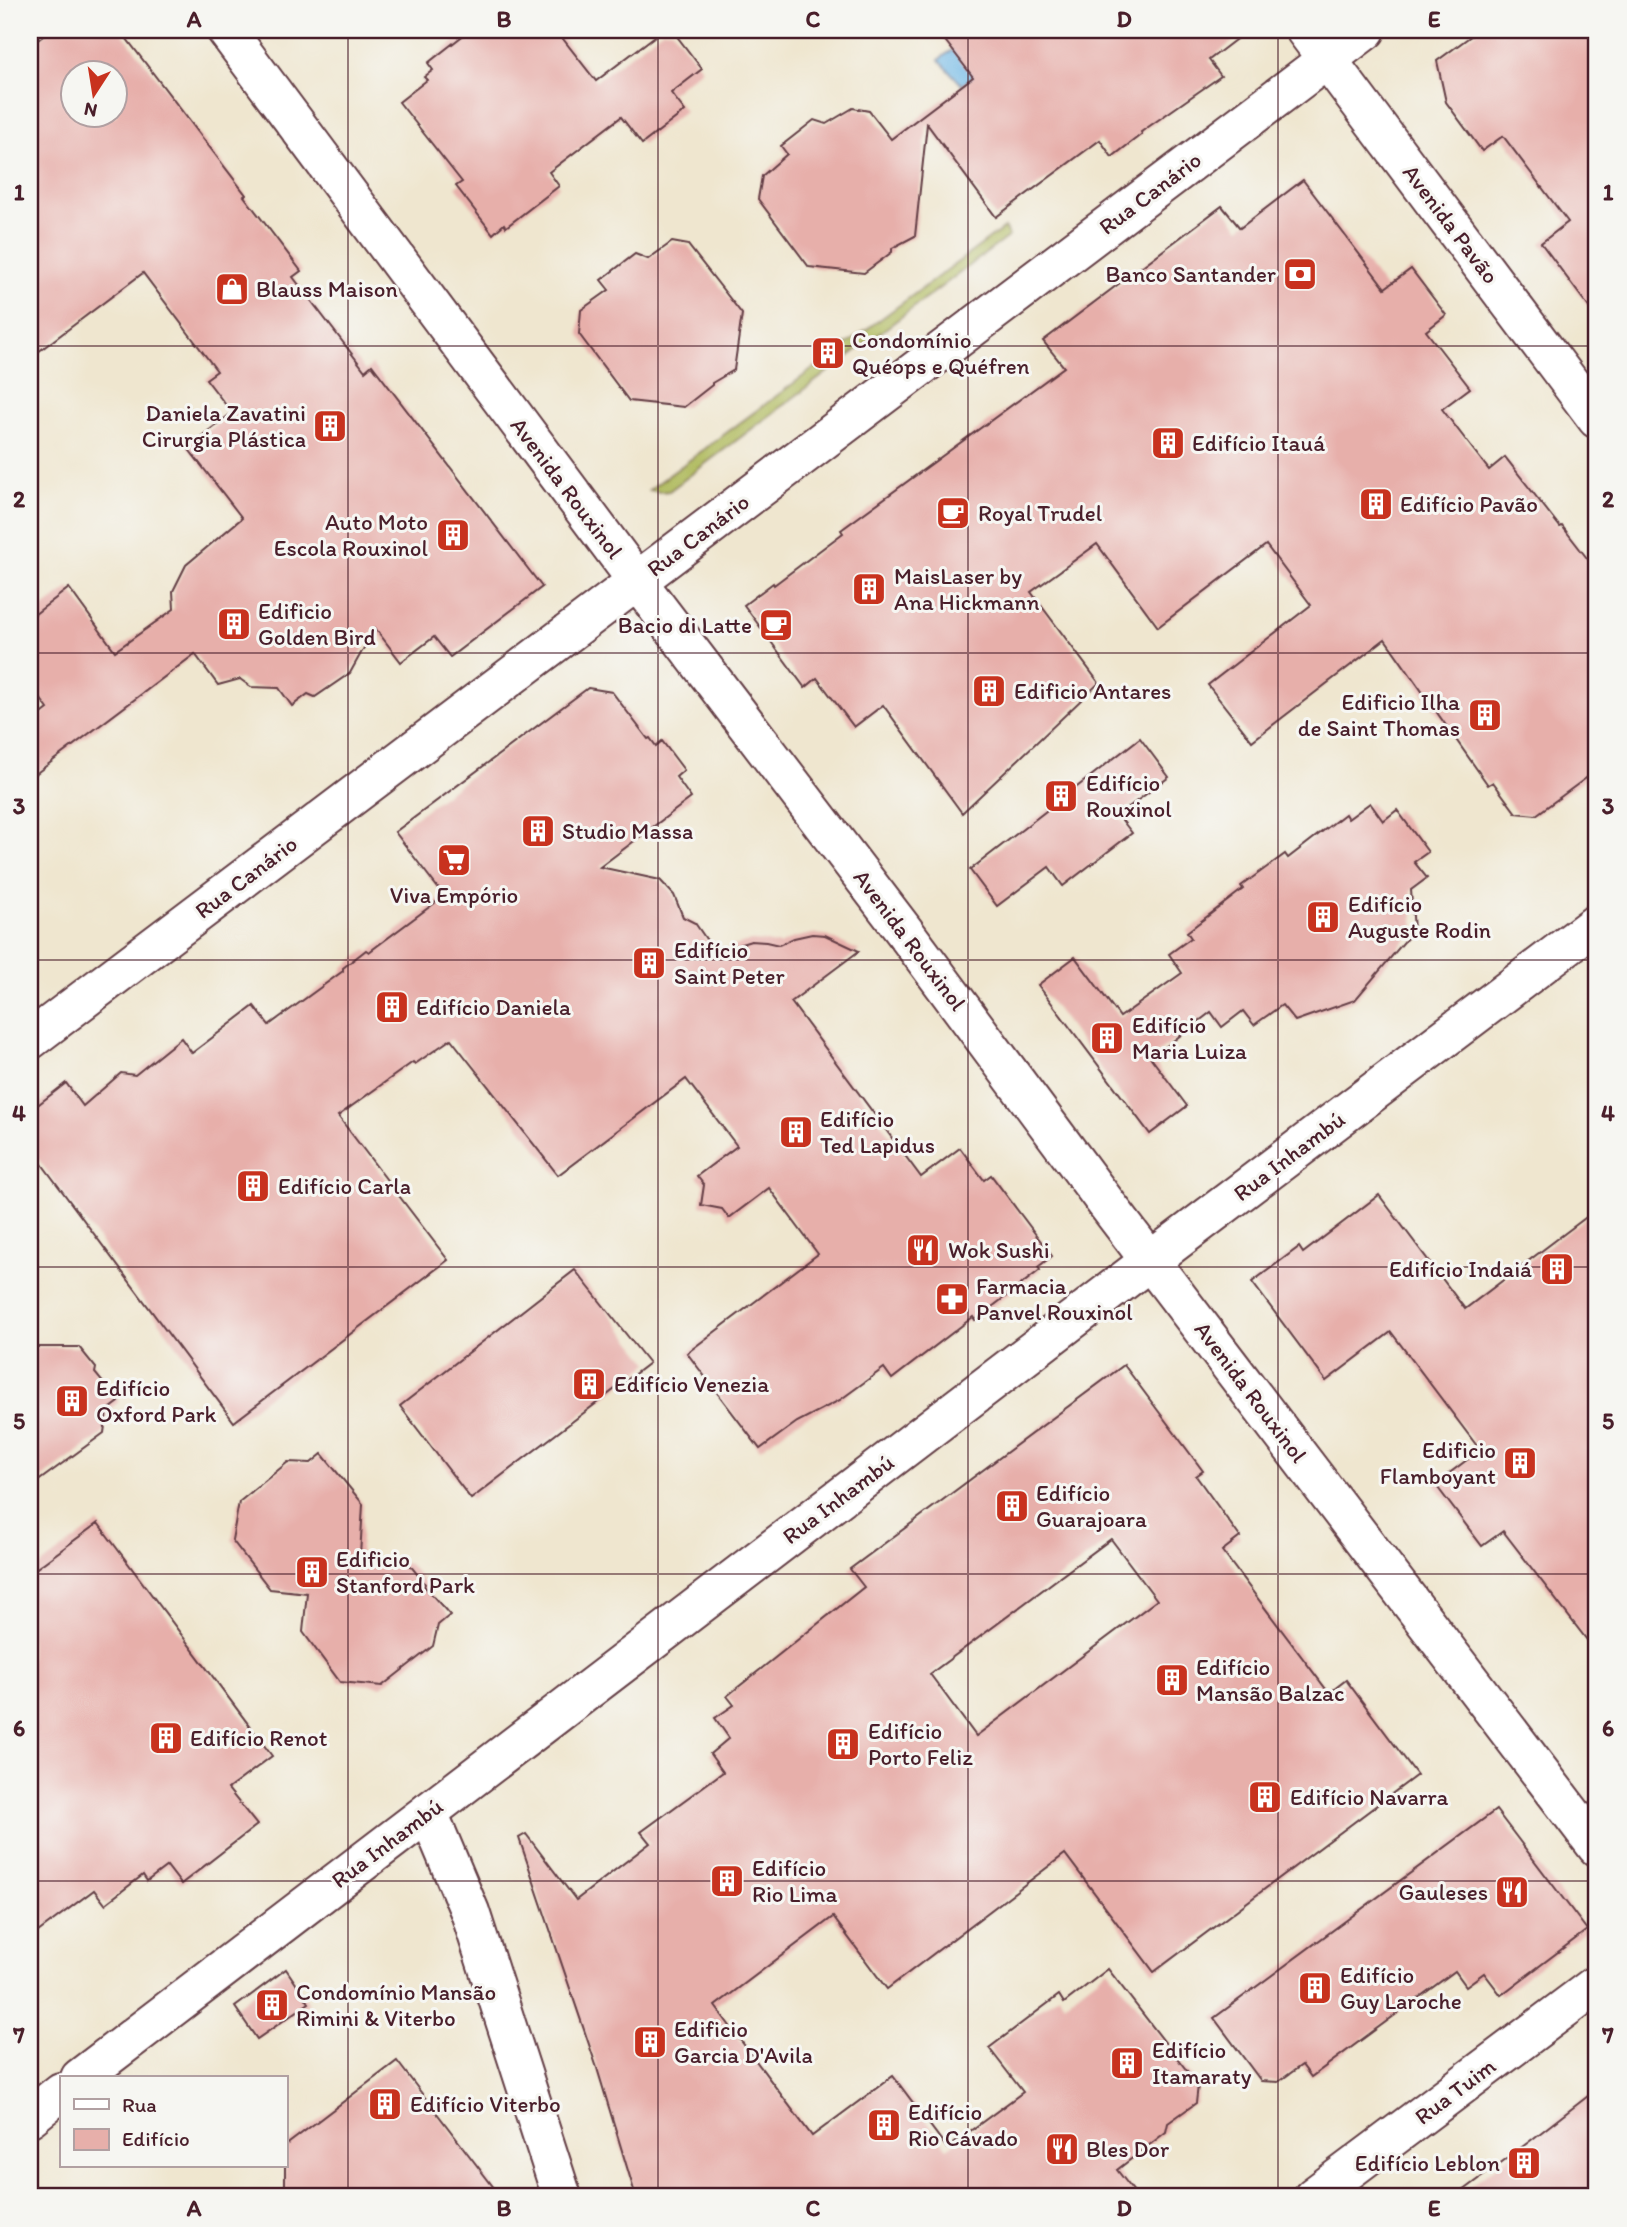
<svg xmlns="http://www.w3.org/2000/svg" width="1627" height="2227" font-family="Itim,sans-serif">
<rect width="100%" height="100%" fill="#f6f6f2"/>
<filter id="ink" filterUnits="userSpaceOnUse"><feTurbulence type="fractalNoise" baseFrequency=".0143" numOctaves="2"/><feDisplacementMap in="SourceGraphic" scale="14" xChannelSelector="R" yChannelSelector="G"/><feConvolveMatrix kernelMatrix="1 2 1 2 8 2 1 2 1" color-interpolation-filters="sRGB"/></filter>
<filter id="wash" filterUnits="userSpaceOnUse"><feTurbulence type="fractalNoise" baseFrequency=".00686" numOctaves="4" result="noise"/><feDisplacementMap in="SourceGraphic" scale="28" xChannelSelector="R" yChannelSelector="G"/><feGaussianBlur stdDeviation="1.57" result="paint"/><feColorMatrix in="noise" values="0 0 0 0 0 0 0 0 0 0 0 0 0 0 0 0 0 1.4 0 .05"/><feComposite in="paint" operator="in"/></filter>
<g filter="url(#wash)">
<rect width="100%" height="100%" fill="#efe6cf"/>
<!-- green -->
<path fill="#afba5c" stroke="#7c6c44" stroke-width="2" d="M 1004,228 L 1009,236 L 669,491 L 660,492 L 649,490 Z"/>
<!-- water -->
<path fill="#6eb8e7" stroke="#5c6c89" stroke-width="2" d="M 978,30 L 1000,57 L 962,85 L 939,60 Z"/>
<g id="blocks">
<!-- building -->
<g fill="#e7afaa" fill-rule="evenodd">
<path d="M 51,30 L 120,30 L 246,195 L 244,196 L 301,271 L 293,277 L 365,371 L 372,365 L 542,587 L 450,657 L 434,637 L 401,662 L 375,628 L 350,673 L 315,697 L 308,694 L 292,706 L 279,688 L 251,687 L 240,679 L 218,685 L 195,654 L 30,778 L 30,723 L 48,709 L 30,684 L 30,618 L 69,588 L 115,651 L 174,609 L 173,591 L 186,565 L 242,518 L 187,447 L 232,413 L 206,379 L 217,371 L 143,273 L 30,358 L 30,46 ZM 74,74 L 116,74 L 116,116 L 74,116 Z"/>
<path d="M 470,30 L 556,30 L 596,81 L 663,30 L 672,30 L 702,69 L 671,93 L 685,111 L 642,144 L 621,117 L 549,172 L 559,186 L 506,227 L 504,224 L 493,234 L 456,186 L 462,182 L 399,102 L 427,80 L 424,77 L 433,70 L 428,63 Z"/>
<path d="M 937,30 L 1248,30 L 1209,60 L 1221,76 L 1141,132 L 1142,134 L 1112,157 L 1100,140 L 996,217 L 927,124 L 915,236 L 892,248 L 892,252 L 864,273 L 809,267 L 758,199 L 762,176 L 787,154 L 781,146 L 814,120 L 826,124 L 853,108 L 869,111 L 891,139 L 973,77 Z"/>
<path d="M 1479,30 L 1597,30 L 1597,318 L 1541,243 L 1568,222 L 1503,136 L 1482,151 L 1446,102 L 1437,61 Z"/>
<path d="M 1303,180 L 1385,288 L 1411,269 L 1446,315 L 1426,331 L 1470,388 L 1442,409 L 1489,470 L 1505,457 L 1560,527 L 1562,526 L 1597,571 L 1597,770 L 1536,815 L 1516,813 L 1493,782 L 1488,785 L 1385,639 L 1252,741 L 1208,685 L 1311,605 L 1266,545 L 1158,627 L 1097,544 L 1031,592 L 1099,683 L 962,813 L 883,705 L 854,727 L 817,678 L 805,688 L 744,605 L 773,583 L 774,585 L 843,533 L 841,530 L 1064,367 L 1043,341 L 1222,206 L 1240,228 Z"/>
<path d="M 672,242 L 688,245 L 742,314 L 734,370 L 712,383 L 712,385 L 684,407 L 629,401 L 579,334 L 581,310 L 609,290 L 601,280 L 635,254 L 648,259 Z"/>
<path d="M 588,688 L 612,692 L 648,739 L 650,738 L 656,746 L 662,741 L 684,770 L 676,777 L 691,798 L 600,867 L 660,880 L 674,895 L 683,917 L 695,923 L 715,952 L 751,941 L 766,942 L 779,945 L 794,938 L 812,934 L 825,935 L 859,951 L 791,1002 L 921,1177 L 960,1148 L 984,1180 L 991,1175 L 1052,1256 L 1038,1267 L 1040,1270 L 975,1320 L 973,1317 L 892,1379 L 884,1368 L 840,1400 L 797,1422 L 760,1449 L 687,1353 L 818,1254 L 769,1188 L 729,1218 L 722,1209 L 701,1205 L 704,1185 L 697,1176 L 737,1146 L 686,1079 L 558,1175 L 451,1039 L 415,1064 L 413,1062 L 338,1116 L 448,1260 L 234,1422 L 30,1148 L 30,1111 L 66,1083 L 83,1106 L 121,1073 L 135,1075 L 181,1038 L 192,1053 L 254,1006 L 269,1025 L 343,971 L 343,968 L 366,950 L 369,952 L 444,896 L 395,832 Z"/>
<path d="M 1140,738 L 1169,777 L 1118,815 L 1132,833 L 1063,886 L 1049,867 L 997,906 L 970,870 Z"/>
<path d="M 1370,803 L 1383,821 L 1397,810 L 1428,852 L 1414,862 L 1427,878 L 1411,890 L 1414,930 L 1355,1000 L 1295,1021 L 1282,1005 L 1254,1025 L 1243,1011 L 1222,1027 L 1211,1012 L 1151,1058 L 1187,1106 L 1150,1134 L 1038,985 L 1075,957 L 1120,1017 L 1182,973 L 1169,954 L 1191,938 L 1187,932 L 1243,889 L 1241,886 L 1285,854 L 1288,858 L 1345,814 L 1348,819 Z"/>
<path d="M 1379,1195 L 1465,1309 L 1597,1209 L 1597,1653 L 1503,1531 L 1482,1546 L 1435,1484 L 1480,1450 L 1391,1332 L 1326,1381 L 1252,1282 L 1299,1247 L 1303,1253 Z"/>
<path d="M 575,1270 L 649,1363 L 471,1499 L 400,1406 Z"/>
<path d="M 30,1347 L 79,1347 L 96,1368 L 95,1373 L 119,1402 L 107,1411 L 104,1433 L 30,1487 Z"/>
<path d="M 1124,1365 L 1203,1471 L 1196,1476 L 1240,1537 L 1222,1551 L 1329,1693 L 1346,1680 L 1417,1775 L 1154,1972 L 1065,1854 L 887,1989 L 833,1917 L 715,2006 L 812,2136 L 893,2076 L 947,2148 L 1023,2092 L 989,2048 L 1059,1995 L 1064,2003 L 1108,1969 L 1198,2085 L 1196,2103 L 1168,2123 L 1166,2132 L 1117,2170 L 1138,2197 L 636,2197 L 597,2068 L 519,1838 L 526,1834 L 576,1900 L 650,1843 L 641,1832 L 723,1772 L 710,1754 L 729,1738 L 715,1718 L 734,1705 L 727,1696 L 864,1587 L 850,1569 ZM 1111,1539 L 1157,1600 L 976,1736 L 930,1674 Z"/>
<path d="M 322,1454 L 363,1504 L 360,1556 L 409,1564 L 425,1584 L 424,1586 L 450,1615 L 438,1625 L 433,1646 L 382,1686 L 340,1682 L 303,1632 L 307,1593 L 270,1589 L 232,1540 L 239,1502 L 288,1462 L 311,1463 Z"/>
<path d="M 98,1523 L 272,1756 L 228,1789 L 257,1825 L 181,1884 L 167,1866 L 147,1881 L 143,1875 L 105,1904 L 94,1890 L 30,1938 L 30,1573 Z"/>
<path d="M 1496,1810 L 1587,1930 L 1501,1995 L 1484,1973 L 1466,1986 L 1455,1971 L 1311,2077 L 1302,2065 L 1278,2082 L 1261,2081 L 1214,2018 Z"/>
<path d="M 286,1969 L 309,2003 L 257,2039 L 235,2007 Z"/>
<path d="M 397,2061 L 501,2197 L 285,2197 L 285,2146 Z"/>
<path d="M 1597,2089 L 1597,2197 L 1455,2197 L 1530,2141 Z"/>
</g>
</g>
</g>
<g filter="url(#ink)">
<use href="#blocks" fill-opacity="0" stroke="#633d44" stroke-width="2"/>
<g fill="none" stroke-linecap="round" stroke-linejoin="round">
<!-- minor casing -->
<g stroke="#633d44" stroke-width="42">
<g id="minor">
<path d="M 226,30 L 637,581 L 904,931 L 1106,1203 L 1597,1847"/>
<path d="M 1305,30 L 1597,419"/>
<path d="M 30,1040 L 1366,30"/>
<path d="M 428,1812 L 470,1912 L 562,2197"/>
<path d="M 80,2078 L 1151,1260 L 1597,923"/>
<path d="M 30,2117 L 61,2092"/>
<path d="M 1313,2197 L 1597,1984"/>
</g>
</g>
<!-- minor -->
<use href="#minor" stroke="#fff" stroke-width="38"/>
</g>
</g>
<!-- grid -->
<path fill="none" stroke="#4a1f2b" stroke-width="2" stroke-opacity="0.55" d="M 348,30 L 348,2197M 658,30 L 658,2197M 968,30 L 968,2197M 1278,30 L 1278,2197M 30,346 L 1597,346M 30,653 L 1597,653M 30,960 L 1597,960M 30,1267 L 1597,1267M 30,1574 L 1597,1574M 30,1881 L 1597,1881"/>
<!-- icons -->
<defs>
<g id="bank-square" transform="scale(1.75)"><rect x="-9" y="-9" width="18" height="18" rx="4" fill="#c8321e" stroke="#f6f6f2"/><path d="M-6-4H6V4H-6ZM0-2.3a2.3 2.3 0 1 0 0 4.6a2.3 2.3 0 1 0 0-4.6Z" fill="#fff"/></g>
<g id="shop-square" transform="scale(1.75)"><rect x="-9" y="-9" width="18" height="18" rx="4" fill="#c8321e" stroke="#f6f6f2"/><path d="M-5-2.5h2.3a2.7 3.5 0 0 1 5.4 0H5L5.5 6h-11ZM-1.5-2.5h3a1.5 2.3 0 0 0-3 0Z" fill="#fff"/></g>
<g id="building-square" transform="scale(1.75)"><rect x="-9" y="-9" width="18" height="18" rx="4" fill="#c8321e" stroke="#f6f6f2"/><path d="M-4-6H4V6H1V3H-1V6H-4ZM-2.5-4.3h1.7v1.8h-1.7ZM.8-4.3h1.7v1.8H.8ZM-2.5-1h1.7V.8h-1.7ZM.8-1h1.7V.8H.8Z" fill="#fff"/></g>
<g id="cafe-square" transform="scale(1.75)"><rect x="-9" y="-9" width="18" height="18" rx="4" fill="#c8321e" stroke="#f6f6f2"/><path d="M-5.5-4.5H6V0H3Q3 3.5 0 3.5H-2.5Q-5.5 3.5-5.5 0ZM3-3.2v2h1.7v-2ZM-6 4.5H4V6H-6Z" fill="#fff"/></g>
<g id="supermarket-square" transform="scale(1.75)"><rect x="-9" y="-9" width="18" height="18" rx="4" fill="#c8321e" stroke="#f6f6f2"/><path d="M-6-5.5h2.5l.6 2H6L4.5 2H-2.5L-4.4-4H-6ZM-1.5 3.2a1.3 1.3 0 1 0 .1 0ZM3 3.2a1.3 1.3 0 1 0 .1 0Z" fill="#fff"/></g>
<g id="restaurant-square" transform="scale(1.75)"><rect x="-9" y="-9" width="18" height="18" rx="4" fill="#c8321e" stroke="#f6f6f2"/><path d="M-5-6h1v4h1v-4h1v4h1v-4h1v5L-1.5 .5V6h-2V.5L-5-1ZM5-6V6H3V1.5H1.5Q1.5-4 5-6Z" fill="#fff"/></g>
<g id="pharmacy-square" transform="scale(1.75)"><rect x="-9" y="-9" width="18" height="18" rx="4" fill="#c8321e" stroke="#f6f6f2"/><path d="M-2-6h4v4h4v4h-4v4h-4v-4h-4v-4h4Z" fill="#fff"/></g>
</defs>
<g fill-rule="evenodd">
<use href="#bank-square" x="1300" y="274"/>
<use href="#shop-square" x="232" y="289"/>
<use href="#building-square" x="828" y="353"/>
<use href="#building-square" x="330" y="426"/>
<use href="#building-square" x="1168" y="443"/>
<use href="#building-square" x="1376" y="504"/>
<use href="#cafe-square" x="953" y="513"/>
<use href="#building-square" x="453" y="535"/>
<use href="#building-square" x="869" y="589"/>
<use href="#building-square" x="234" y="624"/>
<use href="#cafe-square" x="776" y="625"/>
<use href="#building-square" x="989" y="691"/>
<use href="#building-square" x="1485" y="715"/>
<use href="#building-square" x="1061" y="796"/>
<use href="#building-square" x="538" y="831"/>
<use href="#supermarket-square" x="454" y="860"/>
<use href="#building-square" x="1323" y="917"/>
<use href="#building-square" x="649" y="963"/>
<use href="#building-square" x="392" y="1007"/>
<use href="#building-square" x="1107" y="1038"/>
<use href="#building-square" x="796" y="1132"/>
<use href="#building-square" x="253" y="1186"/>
<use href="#restaurant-square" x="923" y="1250"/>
<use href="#building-square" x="1557" y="1269"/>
<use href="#pharmacy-square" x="952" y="1299"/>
<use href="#building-square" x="589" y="1384"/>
<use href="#building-square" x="72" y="1401"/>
<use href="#building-square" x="1520" y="1463"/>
<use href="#building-square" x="1012" y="1506"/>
<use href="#building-square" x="312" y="1572"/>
<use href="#building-square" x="1172" y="1680"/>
<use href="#building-square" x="166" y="1738"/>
<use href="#building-square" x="843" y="1744"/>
<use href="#building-square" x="1265" y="1797"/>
<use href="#building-square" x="727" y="1881"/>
<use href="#restaurant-square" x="1512" y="1892"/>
<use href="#building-square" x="1315" y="1988"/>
<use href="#building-square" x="272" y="2005"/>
<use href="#building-square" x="650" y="2042"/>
<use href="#building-square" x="1127" y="2063"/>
<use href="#building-square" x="385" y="2104"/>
<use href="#building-square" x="884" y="2125"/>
<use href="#restaurant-square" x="1062" y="2149"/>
<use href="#building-square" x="1524" y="2163"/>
</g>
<g text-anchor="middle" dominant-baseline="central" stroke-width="6" stroke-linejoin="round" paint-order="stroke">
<!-- street labels -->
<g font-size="23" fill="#4a1f2b" stroke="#f6f6f2">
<text transform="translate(1150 193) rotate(-37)">Rua Canário</text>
<text transform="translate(1451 224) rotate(53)">Avenida Pavão</text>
<text transform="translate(567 488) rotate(53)">Avenida Rouxinol</text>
<text transform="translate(698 535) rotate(-37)">Rua Canário</text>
<text transform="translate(246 877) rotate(-37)">Rua Canário</text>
<text transform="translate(910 940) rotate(53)">Avenida Rouxinol</text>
<text transform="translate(1289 1156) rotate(-37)">Rua Inhambú</text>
<text transform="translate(1251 1392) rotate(53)">Avenida Rouxinol</text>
<text transform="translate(838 1499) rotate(-37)">Rua Inhambú</text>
<text transform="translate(387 1843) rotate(-37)">Rua Inhambú</text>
<text transform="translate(1455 2091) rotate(-37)">Rua Tuim</text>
</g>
<!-- poi labels -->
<g font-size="23" fill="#4a1f2b" stroke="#f6f6f2" text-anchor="start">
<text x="1276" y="274" text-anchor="end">Banco Santander</text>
<text x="256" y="289">Blauss Maison</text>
<text x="852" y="340">Condomínio<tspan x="852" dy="26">Quéops e Quéfren</tspan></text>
<text x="306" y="413" text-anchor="end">Daniela Zavatini<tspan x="306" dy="26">Cirurgia Plástica</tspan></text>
<text x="1192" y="443">Edifício Itauá</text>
<text x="1400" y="504">Edifício Pavão</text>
<text x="978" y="513">Royal Trudel</text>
<text x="428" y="522" text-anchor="end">Auto Moto<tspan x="428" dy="26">Escola Rouxinol</tspan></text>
<text x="894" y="576">MaisLaser by<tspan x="894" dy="26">Ana Hickmann</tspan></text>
<text x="258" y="611">Edificio<tspan x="258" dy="26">Golden Bird</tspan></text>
<text x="752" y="625" text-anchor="end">Bacio di Latte</text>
<text x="1014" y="691">Edificio Antares</text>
<text x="1460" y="702" text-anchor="end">Edificio Ilha<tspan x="1460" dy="26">de Saint Thomas</tspan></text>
<text x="1086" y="783">Edifício<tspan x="1086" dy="26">Rouxinol</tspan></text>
<text x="562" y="831">Studio Massa</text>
<text x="454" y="895" text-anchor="middle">Viva Empório</text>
<text x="1348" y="904">Edifício<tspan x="1348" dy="26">Auguste Rodin</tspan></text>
<text x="674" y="950">Edifício<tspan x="674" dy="26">Saint Peter</tspan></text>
<text x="416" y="1007">Edifício Daniela</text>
<text x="1132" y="1025">Edifício<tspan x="1132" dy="26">Maria Luiza</tspan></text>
<text x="820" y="1119">Edifício<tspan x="820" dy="26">Ted Lapidus</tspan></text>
<text x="278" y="1186">Edifício Carla</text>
<text x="948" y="1250">Wok Sushi</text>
<text x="1532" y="1269" text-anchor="end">Edifício Indaiá</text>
<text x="976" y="1286">Farmacia<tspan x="976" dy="26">Panvel Rouxinol</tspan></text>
<text x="614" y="1384">Edifício Venezia</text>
<text x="96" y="1388">Edifício<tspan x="96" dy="26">Oxford Park</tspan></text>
<text x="1496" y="1450" text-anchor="end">Edificio<tspan x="1496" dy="26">Flamboyant</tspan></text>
<text x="1036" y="1493">Edifício<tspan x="1036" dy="26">Guarajoara</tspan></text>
<text x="336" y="1559">Edificio<tspan x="336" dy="26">Stanford Park</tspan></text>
<text x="1196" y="1667">Edifício<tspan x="1196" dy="26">Mansão Balzac</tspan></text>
<text x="868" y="1731">Edifício<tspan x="868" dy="26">Porto Feliz</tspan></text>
<text x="190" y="1738">Edifício Renot</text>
<text x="1290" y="1797">Edifício Navarra</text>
<text x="752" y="1868">Edifício<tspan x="752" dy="26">Rio Lima</tspan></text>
<text x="1488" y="1892" text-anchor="end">Gauleses</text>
<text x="1340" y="1975">Edifício<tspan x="1340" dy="26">Guy Laroche</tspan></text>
<text x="296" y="1992">Condomínio Mansão<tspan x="296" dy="26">Rimini &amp; Viterbo</tspan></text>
<text x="674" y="2029">Edificio<tspan x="674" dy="26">Garcia D'Avila</tspan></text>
<text x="1152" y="2050">Edifício<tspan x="1152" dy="26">Itamaraty</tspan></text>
<text x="410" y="2104">Edifício Viterbo</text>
<text x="908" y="2112">Edifício<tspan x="908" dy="26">Rio Cávado</tspan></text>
<text x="1086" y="2149">Bles Dor</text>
<text x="1500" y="2163" text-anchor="end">Edifício Leblon</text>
</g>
</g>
<!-- margin -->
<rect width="1627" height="2227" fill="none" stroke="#f6f6f2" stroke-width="77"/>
<!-- legend -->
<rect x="60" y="2076" width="228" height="91" fill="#f6f6f2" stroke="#b1a0a2" stroke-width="2"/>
<rect x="74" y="2099" width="35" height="10" fill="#ffffff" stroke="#b1a0a2" stroke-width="2"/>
<text x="122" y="2112" font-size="21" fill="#4a1f2b">Rua</text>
<rect x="74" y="2129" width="35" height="21" fill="#e7afaa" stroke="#b1a0a2" stroke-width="2"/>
<text x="122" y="2146" font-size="21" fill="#4a1f2b">Edifício</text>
<!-- north arrow -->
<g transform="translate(94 94) rotate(192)"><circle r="33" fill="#f6f6f2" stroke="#b1a0a2" stroke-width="2"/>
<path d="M0-5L12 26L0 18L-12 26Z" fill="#c8321e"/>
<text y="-10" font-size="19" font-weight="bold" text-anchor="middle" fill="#4a1f2b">N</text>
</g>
<rect x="38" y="38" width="1550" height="2150" fill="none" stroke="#4a1f2b" stroke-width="2.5"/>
<g font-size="23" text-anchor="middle" font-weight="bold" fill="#4a1f2b">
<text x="194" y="27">A</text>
<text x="504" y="27">B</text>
<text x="813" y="27">C</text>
<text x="1124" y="27">D</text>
<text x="1434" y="27">E</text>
<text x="19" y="200">1</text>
<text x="1608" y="200">1</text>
<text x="19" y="507">2</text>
<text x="1608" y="507">2</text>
<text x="19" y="814">3</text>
<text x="1608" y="814">3</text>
<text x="19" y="1121">4</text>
<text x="1608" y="1121">4</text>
<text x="19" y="1429">5</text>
<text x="1608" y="1429">5</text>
<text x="19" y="1736">6</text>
<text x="1608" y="1736">6</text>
<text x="19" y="2043">7</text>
<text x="1608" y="2043">7</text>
<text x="194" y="2216">A</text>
<text x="504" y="2216">B</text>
<text x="813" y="2216">C</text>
<text x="1124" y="2216">D</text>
<text x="1434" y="2216">E</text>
</g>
</svg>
